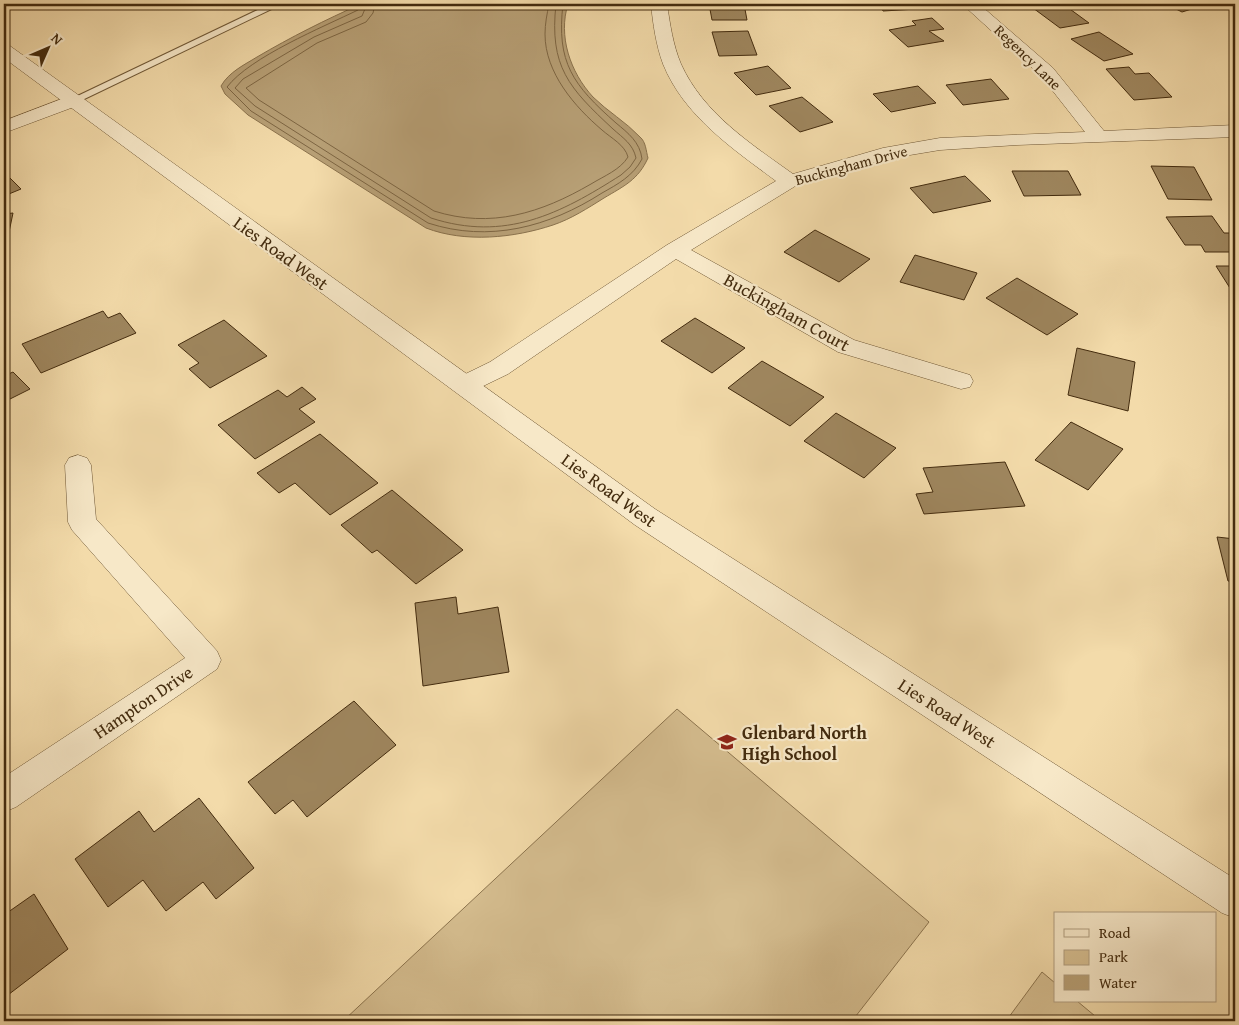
<svg xmlns="http://www.w3.org/2000/svg" width="1239" height="1025" font-family="'Gentium Book Plus',serif">
<rect width="100%" height="100%" fill="#f3dbaa"/>
<filter id="stains"><feTurbulence type="fractalNoise" baseFrequency=".004" numOctaves="4"/><feColorMatrix values="0 0 0 0 .2 0 0 0 0 .09 0 0 0 0 .02 0 0 0 .5 -.17"/></filter>
<radialGradient id="worn" r=".72"><stop offset=".6" stop-color="#630" stop-opacity="0"/><stop offset="1" stop-color="#630" stop-opacity=".3"/></radialGradient>
<!-- green -->
<g fill="#d5bd8f" stroke="#8c744e">
<path d="M 677,709 L 929,922 L 852,1021 L 343,1021 Z"/>
<path d="M 1042,972 L 1055,983 L 1055,1001 L 1077,1001 L 1101,1021 L 1006,1021 Z"/>
</g>
<!-- water -->
<path fill="#b79f75" stroke="#89714c" d="M 361,4 L 568,4 C 558,36 570,72 593,97 C 607,111 626,122 640,137 C 646,142 646,151 648,158 C 638,180 624,186 604,198 C 588,208 571,219 553,225 C 514,238 465,243 426,228 L 248,115 L 225,94 L 221,86 C 229,72 244,65 257,57 C 291,37 325,20 361,4 Z"/>
<g fill="none" stroke-linecap="round" stroke-linejoin="round">
<!-- shore -->
<g stroke="#7d6542" stroke-width="1">
<path d="M 361,4 L 358,10 C 323,27 250,57 227,87 L 251,111 L 428,223 C 489,243 549,227 602,193 C 618,184 633,176 642,159 C 640,142 628,133 616,123 C 573,85 556,63 563,4"/>
<path d="M 367,4 L 362,16 L 314,37 L 243,79 L 235,88 L 255,106 L 431,218 C 505,242 560,214 621,175 L 630,167 L 636,158 C 633,144 623,138 613,129 C 569,88 549,67 556,4"/>
<path d="M 375,4 L 373,13 L 366,22 L 317,43 L 246,88 L 259,100 L 434,211 C 491,229 541,213 591,184 C 604,176 620,170 628,157 C 625,145 611,138 602,130 C 575,107 545,73 545,34 C 545,24 547,14 549,4"/>
</g>
</g>
<!-- building -->
<g fill="#9f875f" stroke="#432b0e">
<path d="M 709,4 L 744,4 L 747,20 L 712,20 Z"/>
<path d="M 880,4 L 913,4 L 917,9 L 883,11 Z"/>
<path d="M 1063,4 L 1089,23 L 1060,28 L 1033,8 Z"/>
<path d="M 1166,4 L 1208,4 L 1182,12 Z"/>
<path d="M 932,18 L 944,29 L 929,31 L 944,41 L 908,47 L 889,30 L 916,25 L 912,21 Z"/>
<path d="M 748,31 L 757,55 L 719,56 L 712,32 Z"/>
<path d="M 1099,32 L 1133,54 L 1104,61 L 1071,39 Z"/>
<path d="M 768,66 L 791,88 L 756,95 L 734,73 Z"/>
<path d="M 1129,67 L 1135,74 L 1149,73 L 1172,97 L 1134,100 L 1106,69 Z"/>
<path d="M 991,79 L 1009,99 L 963,105 L 946,85 Z"/>
<path d="M 918,86 L 936,103 L 891,112 L 873,94 Z"/>
<path d="M 802,97 L 833,122 L 800,132 L 769,106 Z"/>
<path d="M 1151,166 L 1194,167 L 1212,200 L 1168,199 Z"/>
<path d="M 1012,171 L 1068,171 L 1081,195 L 1024,196 Z"/>
<path d="M 4,172 L 21,189 L 4,196 Z"/>
<path d="M 965,176 L 991,201 L 933,213 L 910,188 Z"/>
<path d="M 13,213 L 4,256 L 4,214 Z"/>
<path d="M 1212,216 L 1224,233 L 1235,233 L 1235,252 L 1205,252 L 1201,245 L 1185,245 L 1166,217 Z"/>
<path d="M 815,230 L 870,259 L 839,282 L 784,252 Z"/>
<path d="M 915,255 L 977,273 L 964,300 L 900,282 Z"/>
<path d="M 1216,266 L 1235,266 L 1235,296 Z"/>
<path d="M 1017,278 L 1078,314 L 1047,335 L 986,298 Z"/>
<path d="M 103,311 L 108,318 L 120,313 L 136,333 L 41,373 L 22,344 Z"/>
<path d="M 695,318 L 745,348 L 712,373 L 661,341 Z"/>
<path d="M 224,320 L 267,356 L 210,388 L 189,369 L 199,363 L 178,345 Z"/>
<path d="M 1077,348 L 1135,362 L 1128,411 L 1068,395 Z"/>
<path d="M 762,361 L 824,397 L 790,426 L 728,388 Z"/>
<path d="M 13,372 L 30,389 L 4,402 L 4,376 Z"/>
<path d="M 302,387 L 316,399 L 299,409 L 315,422 L 255,459 L 218,425 L 278,390 L 287,397 Z"/>
<path d="M 836,413 L 896,448 L 864,478 L 804,441 Z"/>
<path d="M 1071,422 L 1123,449 L 1088,490 L 1035,460 Z"/>
<path d="M 320,434 L 378,483 L 330,515 L 295,483 L 279,493 L 257,473 Z"/>
<path d="M 1005,462 L 1025,506 L 924,514 L 916,494 L 933,492 L 923,468 Z"/>
<path d="M 392,490 L 463,550 L 416,584 L 377,550 L 372,553 L 341,525 Z"/>
<path d="M 1217,537 L 1235,539 L 1235,582 L 1228,581 Z"/>
<path d="M 456,597 L 458,614 L 498,607 L 509,672 L 423,686 L 415,603 Z"/>
<path d="M 354,701 L 396,745 L 307,817 L 293,800 L 275,814 L 248,782 Z"/>
<path d="M 199,798 L 254,868 L 216,899 L 203,882 L 166,911 L 143,880 L 108,907 L 75,859 L 139,811 L 154,832 Z"/>
<path d="M 34,894 L 68,949 L 4,998 L 4,915 Z"/>
</g>
<g fill="none" stroke-linecap="round" stroke-linejoin="round">
<!-- service casing -->
<g stroke="#6f5735" stroke-width="2">
<path id="service" d="M 270,4 L 282,4 L 76,103 L 68,103 L 67,101 Z"/>
</g>
<!-- minor casing -->
<g stroke="#6f5735" stroke-width="1">
<g id="minor">
<path d="M 651,4 L 667,4 C 670,24 673,45 681,64 C 703,113 751,144 793,174 L 883,148 L 940,138 L 1085,132 L 1041,76 L 962,4 L 979,4 L 1053,68 L 1104,131 L 1235,125 L 1235,137 L 1017,145 L 940,150 L 886,159 L 797,185 L 691,250 L 854,340 L 970,375 L 973,381 L 970,387 L 961,389 L 838,352 L 676,259 L 508,374 L 473,391 L 464,393 L 455,391 L 452,385 L 455,379 L 490,362 L 667,245 L 776,181 C 733,149 684,116 663,64 C 656,45 653,24 651,4 Z"/>
<path d="M 72,95 L 79,97 L 81,101 L 79,105 L 4,133 L 4,121 Z"/>
<path d="M 78,455 L 87,458 L 91,465 L 96,519 L 217,651 L 221,660 L 217,669 L 16,807 L 4,812 L 4,777 L 185,658 L 72,530 L 68,522 L 65,465 L 69,458 Z"/>
</g>
</g>
<!-- tertiary casing -->
<g stroke="#6f5735" stroke-width="1">
<path id="tertiary" d="M 4,45 L 10,46 L 655,509 L 1235,879 L 1235,918 L 1222,913 L 635,525 L 4,58 Z"/>
</g>
<!-- service -->
<use href="#service" fill="#f7e8c8" fill-rule="evenodd"/>
<!-- minor -->
<use href="#minor" fill="#f7e8c8" fill-rule="evenodd"/>
<!-- tertiary -->
<use href="#tertiary" fill="#f7e8c8" fill-rule="evenodd"/>
</g>
<!-- icons -->
<defs>
<g id="school-bare" transform="scale(1.5)"><path d="M0-5L7-2L0 1L-7-2ZM-4 1L0 2.5L4 1V4Q0 6-4 4Z" fill="#8f2418" stroke="#f7e8c8" stroke-width="2.5" paint-order="stroke"/></g>
</defs>
<g fill-rule="evenodd">
<use href="#school-bare" x="727" y="742"/>
</g>
<g text-anchor="middle" dominant-baseline="central" stroke-width="4.5" stroke-linejoin="round" paint-order="stroke">
<!-- far-street labels -->
<g font-size="15" fill="#432b0e" stroke="#f7e8c8">
<text transform="translate(1028 57) rotate(44)">Regency Lane</text>
<text transform="translate(851 165) rotate(-15)">Buckingham Drive</text>
</g>
<!-- street labels -->
<g font-size="18" fill="#432b0e" stroke="#f7e8c8">
<text transform="translate(281 253) rotate(36)">Lies Road West</text>
<text transform="translate(787 312) rotate(29)">Buckingham Court</text>
<text transform="translate(609 490) rotate(36)">Lies Road West</text>
<text transform="translate(143 702) rotate(-34)">Hampton Drive</text>
<text transform="translate(947 713) rotate(33)">Lies Road West</text>
</g>
<!-- poi labels -->
<g font-size="18" font-weight="bold" fill="#432b0e" stroke="#f7e8c8" text-anchor="start">
<text x="742" y="732">Glenbard North<tspan x="742" dy="21">High School</tspan></text>
</g>
</g>
<!-- margin -->
<rect width="1239" height="1025" fill="none" stroke="#f3dbaa" stroke-width="20"/>
<rect x="5" y="5" width="1229" height="1015" fill="none" stroke="#432b0e" stroke-width="2.5"/>
<rect x="10" y="10" width="1219" height="1005" fill="none" stroke="#432b0e"/>
<!-- legend -->
<rect x="1054" y="912" width="162" height="90" fill="#f7e8c8" stroke="#af9c7e"/>
<rect x="1064" y="929" width="25" height="8" fill="#f7e8c8" stroke="#af9c7e"/>
<text x="1099" y="938" font-size="15" fill="#432b0e">Road</text>
<rect x="1064" y="950" width="25" height="15" fill="#d5bd8f" stroke="#af9c7e"/>
<text x="1099" y="962" font-size="15" fill="#432b0e">Park</text>
<rect x="1064" y="975" width="25" height="15" fill="#b79f75" stroke="#af9c7e"/>
<text x="1099" y="988" font-size="15" fill="#432b0e">Water</text>
<!-- north arrow -->
<g transform="translate(48 48) rotate(45)" stroke="#f7e8c8" stroke-width="4" paint-order="stroke">
<path d="M0-4L9 19L0 12L-9 19Z" fill="#432b0e"/>
<text y="-8" font-size="14" font-weight="bold" text-anchor="middle" fill="#432b0e">N</text>
</g>
<rect width="100%" height="100%" filter="url(#stains)"/>
<rect width="100%" height="100%" fill="url(#worn)"/>
</svg>
